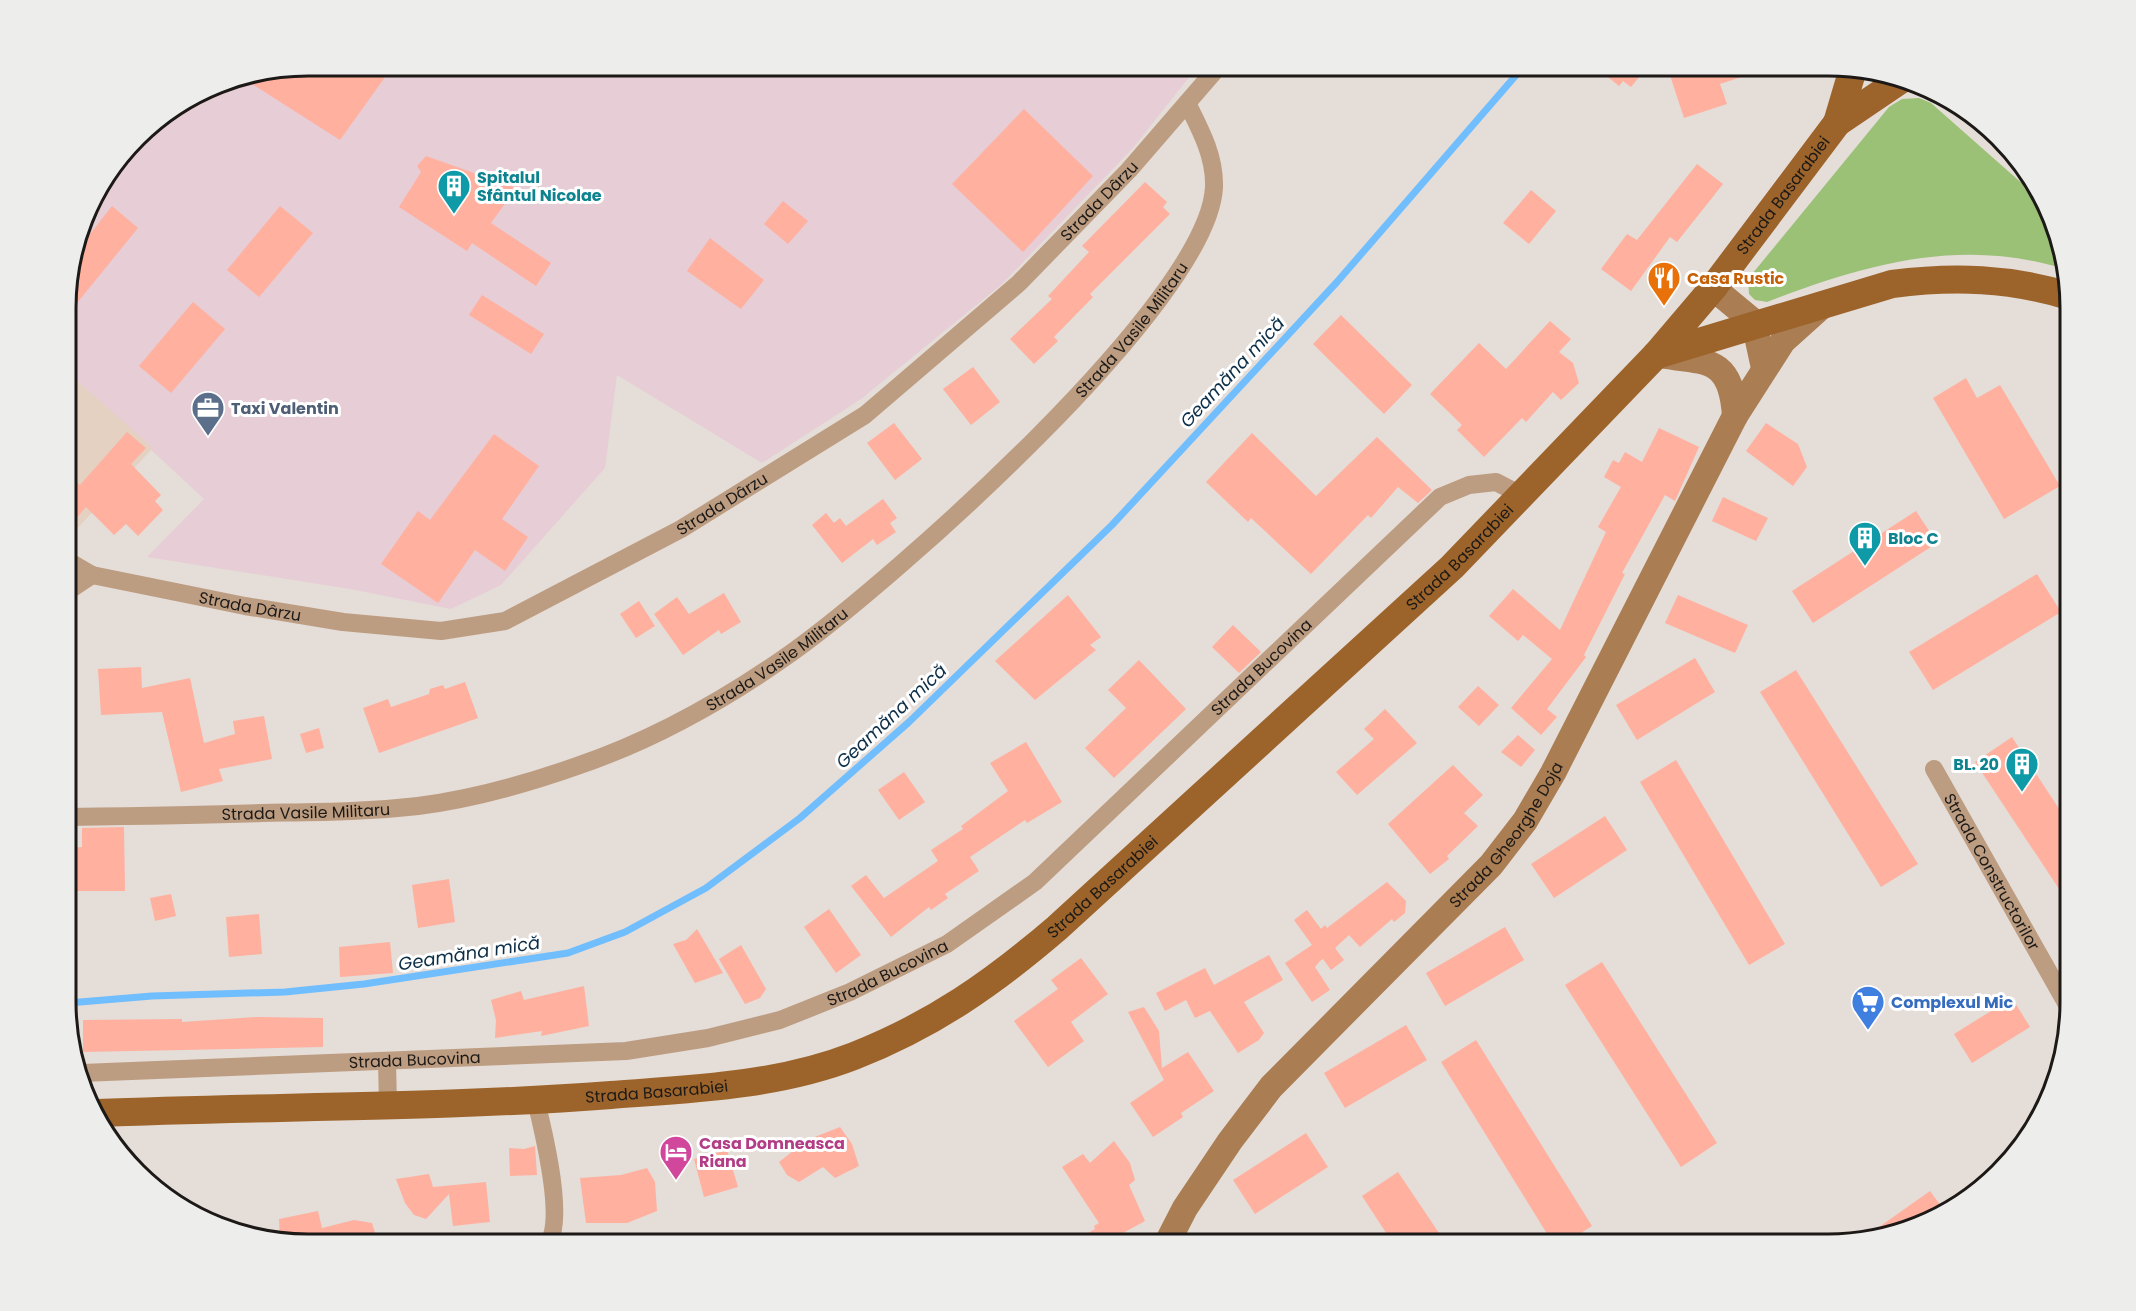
<svg xmlns="http://www.w3.org/2000/svg" width="2136" height="1311" font-family="Poppins,sans-serif">
<rect width="100%" height="100%" fill="#e5ddd8"/>
<!-- industrial -->
<path fill="#e7cdd5" d="M 308,66 L 1198,66 L 1133,148 L 1001,285 L 861,399 L 762,463 L 617,375 L 605,468 L 501,585 L 451,609 L 350,589 L 147,557 L 204,499 L 75,379 L 68,386 L 68,277 L 91,201 L 148,126 L 216,84 Z"/>
<!-- education -->
<path fill="#e5d1c2" d="M 75,379 L 153,448 L 71,535 L 68,532 L 68,386 Z"/>
<!-- green -->
<path fill="#9ac176" d="M 1919,98 L 1931,103 L 2043,202 L 2057,231 L 2065,269 C 1960,237 1866,264 1767,302 L 1755,300 L 1749,294 L 1748,279 L 1889,107 L 1902,99 Z"/>
<g fill="none" stroke-linecap="round" stroke-linejoin="round">
<!-- stream -->
<path stroke="#70befd" stroke-width="7" d="M 68,1003 L 152,996 L 285,992 L 364,984 L 568,953 L 625,932 L 706,888 L 800,818 L 909,722 L 1112,525 L 1337,282 L 1524,66"/>
</g>
<!-- building -->
<g fill="#ffb09f">
<path d="M 308,66 L 393,66 L 340,140 L 244,79 Z"/>
<path d="M 1594,66 L 1648,66 L 1631,87 L 1623,81 L 1619,86 Z"/>
<path d="M 1667,66 L 1763,66 L 1763,70 L 1720,84 L 1727,104 L 1684,118 Z"/>
<path d="M 1024,109 L 1093,176 L 1023,252 L 952,184 Z"/>
<path d="M 426,156 L 516,188 L 491,223 L 551,263 L 536,286 L 472,243 L 467,251 L 399,207 L 421,172 L 417,166 Z"/>
<path d="M 1697,164 L 1723,184 L 1677,242 L 1670,237 L 1631,291 L 1601,269 L 1627,234 L 1637,240 Z"/>
<path d="M 1145,182 L 1167,202 L 1163,207 L 1170,214 L 1090,294 L 1093,297 L 1054,337 L 1058,341 L 1034,364 L 1010,339 L 1052,299 L 1048,296 L 1089,252 L 1082,246 Z"/>
<path d="M 1531,190 L 1556,211 L 1529,244 L 1503,223 Z"/>
<path d="M 783,201 L 808,221 L 788,244 L 764,224 Z"/>
<path d="M 112,206 L 138,228 L 68,314 L 68,277 L 76,252 Z"/>
<path d="M 280,206 L 313,233 L 259,297 L 227,270 Z"/>
<path d="M 710,238 L 764,280 L 741,309 L 687,271 Z"/>
<path d="M 482,295 L 544,334 L 531,354 L 469,315 Z"/>
<path d="M 193,302 L 225,329 L 171,393 L 139,366 Z"/>
<path d="M 1341,315 L 1412,385 L 1384,414 L 1313,344 Z"/>
<path d="M 1550,321 L 1571,339 L 1559,352 L 1573,363 L 1579,383 L 1561,400 L 1553,392 L 1526,422 L 1522,418 L 1484,457 L 1457,430 L 1462,425 L 1430,394 L 1479,343 L 1506,369 Z"/>
<path d="M 973,367 L 1000,402 L 971,425 L 943,389 Z"/>
<path d="M 1966,378 L 1977,398 L 2000,385 L 2060,486 L 2004,519 L 1933,398 Z"/>
<path d="M 894,423 L 922,459 L 895,480 L 867,443 Z"/>
<path d="M 1766,423 L 1798,444 L 1807,467 L 1793,486 L 1746,451 Z"/>
<path d="M 1659,428 L 1699,447 L 1675,501 L 1665,495 L 1622,573 L 1625,574 L 1584,655 L 1586,657 L 1547,709 L 1557,717 L 1541,735 L 1511,708 L 1552,659 L 1523,635 L 1518,641 L 1489,616 L 1513,589 L 1560,630 L 1606,532 L 1598,527 L 1621,487 L 1604,477 L 1613,460 L 1619,463 L 1625,452 L 1642,462 Z"/>
<path d="M 127,432 L 146,448 L 131,464 L 161,495 L 155,501 L 163,510 L 138,536 L 126,524 L 114,535 L 86,507 L 68,528 L 68,474 L 80,485 Z"/>
<path d="M 1252,433 L 1316,496 L 1377,437 L 1432,490 L 1418,503 L 1398,487 L 1371,518 L 1368,515 L 1311,574 L 1251,518 L 1248,522 L 1206,482 Z"/>
<path d="M 494,434 L 539,466 L 502,519 L 528,537 L 505,571 L 475,550 L 438,603 L 381,564 L 418,511 L 430,520 Z"/>
<path d="M 1723,497 L 1768,518 L 1756,541 L 1712,521 Z"/>
<path d="M 883,499 L 897,518 L 890,523 L 896,532 L 877,545 L 873,539 L 842,563 L 812,525 L 826,513 L 834,523 L 840,518 L 846,526 Z"/>
<path d="M 1916,511 L 1937,543 L 1813,623 L 1792,591 Z"/>
<path d="M 2037,574 L 2061,612 L 1933,690 L 1909,652 Z"/>
<path d="M 724,593 L 741,622 L 721,634 L 719,630 L 683,655 L 654,614 L 677,597 L 689,614 Z"/>
<path d="M 1068,595 L 1101,637 L 1090,645 L 1096,650 L 1035,700 L 995,661 Z"/>
<path d="M 1678,595 L 1748,625 L 1735,653 L 1665,623 Z"/>
<path d="M 639,601 L 655,626 L 636,638 L 620,614 Z"/>
<path d="M 1233,625 L 1261,652 L 1239,673 L 1212,647 Z"/>
<path d="M 1695,658 L 1715,692 L 1637,740 L 1616,705 Z"/>
<path d="M 1139,660 L 1186,709 L 1114,778 L 1085,748 L 1126,708 L 1108,690 Z"/>
<path d="M 141,667 L 142,688 L 190,678 L 204,743 L 235,734 L 233,721 L 264,716 L 272,759 L 219,769 L 223,781 L 181,792 L 162,712 L 101,715 L 98,669 Z"/>
<path d="M 1796,670 L 1918,864 L 1881,887 L 1760,692 Z"/>
<path d="M 465,682 L 478,718 L 379,753 L 363,708 L 388,699 L 391,707 L 429,694 L 430,689 L 443,685 L 445,689 Z"/>
<path d="M 1478,686 L 1499,705 L 1479,726 L 1458,707 Z"/>
<path d="M 1385,709 L 1417,743 L 1357,795 L 1336,772 L 1374,739 L 1364,729 Z"/>
<path d="M 319,728 L 324,748 L 306,753 L 300,734 Z"/>
<path d="M 1518,735 L 1535,750 L 1521,767 L 1501,752 Z"/>
<path d="M 2012,737 L 2069,824 L 2069,904 L 1975,762 Z"/>
<path d="M 1026,742 L 1062,802 L 1027,823 L 1025,820 L 970,857 L 979,871 L 945,894 L 948,898 L 931,910 L 929,907 L 891,937 L 851,886 L 866,875 L 884,898 L 938,861 L 931,850 L 963,829 L 961,826 L 1008,791 L 990,763 Z"/>
<path d="M 1676,760 L 1785,944 L 1749,965 L 1640,782 Z"/>
<path d="M 1453,765 L 1483,795 L 1464,813 L 1478,826 L 1447,856 L 1449,859 L 1430,874 L 1388,824 Z"/>
<path d="M 904,772 L 925,802 L 899,820 L 878,790 Z"/>
<path d="M 1605,816 L 1627,850 L 1554,898 L 1531,864 Z"/>
<path d="M 124,827 L 125,891 L 68,891 L 68,848 L 82,847 L 82,828 Z"/>
<path d="M 449,879 L 455,922 L 418,928 L 412,885 Z"/>
<path d="M 1387,882 L 1406,901 L 1405,913 L 1394,922 L 1392,919 L 1360,947 L 1349,935 L 1335,948 L 1344,960 L 1331,970 L 1323,959 L 1320,961 L 1315,967 L 1330,990 L 1312,1002 L 1285,963 L 1312,945 L 1294,920 L 1307,910 L 1321,929 L 1325,925 L 1327,928 Z"/>
<path d="M 171,894 L 176,916 L 155,921 L 150,898 Z"/>
<path d="M 829,909 L 861,955 L 836,973 L 804,927 Z"/>
<path d="M 259,914 L 262,954 L 229,957 L 226,917 Z"/>
<path d="M 1505,927 L 1524,960 L 1445,1006 L 1426,973 Z"/>
<path d="M 697,929 L 723,973 L 695,983 L 673,944 L 686,940 Z"/>
<path d="M 390,942 L 393,973 L 340,977 L 339,947 Z"/>
<path d="M 741,945 L 766,989 L 760,998 L 745,1004 L 719,959 Z"/>
<path d="M 1269,955 L 1283,980 L 1244,1002 L 1264,1033 L 1259,1040 L 1238,1053 L 1210,1011 L 1195,1018 L 1186,1000 L 1165,1011 L 1156,993 L 1205,968 L 1214,985 Z"/>
<path d="M 1081,958 L 1108,994 L 1071,1022 L 1084,1041 L 1048,1067 L 1014,1021 L 1058,989 L 1051,980 Z"/>
<path d="M 1602,962 L 1717,1143 L 1681,1167 L 1565,985 Z"/>
<path d="M 584,986 L 589,1026 L 541,1036 L 542,1031 L 495,1038 L 496,1020 L 491,1000 L 521,991 L 524,1000 Z"/>
<path d="M 2012,998 L 2030,1027 L 1972,1063 L 1954,1034 Z"/>
<path d="M 1144,1007 L 1159,1031 L 1162,1068 L 1188,1052 L 1214,1091 L 1181,1113 L 1183,1117 L 1153,1137 L 1130,1103 L 1164,1080 L 1128,1012 Z"/>
<path d="M 257,1017 L 323,1018 L 323,1047 L 83,1052 L 83,1020 L 182,1019 L 182,1022 Z"/>
<path d="M 1406,1025 L 1427,1060 L 1345,1108 L 1324,1073 Z"/>
<path d="M 1476,1040 L 1592,1226 L 1562,1245 L 1554,1245 L 1441,1062 Z"/>
<path d="M 840,1127 L 852,1144 L 859,1166 L 835,1178 L 823,1167 L 799,1182 L 787,1175 L 779,1162 L 807,1140 Z"/>
<path d="M 1306,1133 L 1328,1167 L 1255,1214 L 1233,1180 Z"/>
<path d="M 1114,1141 L 1130,1163 L 1135,1180 L 1129,1185 L 1145,1221 L 1101,1245 L 1067,1245 L 1095,1229 L 1094,1226 L 1099,1223 L 1062,1167 L 1083,1154 L 1090,1163 Z"/>
<path d="M 535,1146 L 537,1175 L 510,1176 L 509,1148 L 524,1149 Z"/>
<path d="M 727,1150 L 738,1187 L 704,1197 L 694,1159 Z"/>
<path d="M 647,1168 L 655,1182 L 657,1211 L 627,1223 L 586,1223 L 580,1178 L 621,1175 Z"/>
<path d="M 1398,1172 L 1447,1245 L 1394,1245 L 1362,1196 Z"/>
<path d="M 429,1174 L 433,1187 L 486,1182 L 490,1222 L 453,1226 L 449,1194 L 426,1219 L 414,1215 L 405,1203 L 396,1179 Z"/>
<path d="M 1930,1191 L 1946,1213 L 1874,1235 L 1872,1232 Z"/>
<path d="M 318,1211 L 322,1228 L 354,1220 L 372,1223 L 379,1245 L 308,1245 L 280,1241 L 279,1219 Z"/>
</g>
<g fill="none" stroke-linecap="round" stroke-linejoin="round">
<!-- street -->
<g stroke="#bd9d81" stroke-width="18">
<path d="M 68,561 L 92,575"/>
<path id="s1" d="M 68,591 L 92,575 L 245,606 L 343,622 L 441,631 L 505,621 L 681,529 L 865,415 L 1019,283 L 1129,170 L 1219,66"/>
<path id="s2" d="M 1934,769 L 2069,1008"/>
<path id="s3" d="M 68,817 C 133,816 197,815 262,813 C 314,812 366,812 418,806 C 472,799 526,784 577,766 C 654,740 728,698 794,651 C 890,582 1209,302 1214,187 C 1215,156 1200,129 1187,103"/>
<path d="M 387,1062 L 388,1105"/>
<path id="s4" d="M 82,1073 L 626,1051 L 708,1038 L 780,1020 L 850,992 L 947,944 L 1035,882 L 1440,497 L 1469,485 L 1496,482 L 1521,495"/>
<path d="M 536,1101 C 543,1130 566,1222 547,1245"/>
</g>
<!-- secondary -->
<g stroke="#aa7d52" stroke-width="26">
<path d="M 1713,288 L 1754,322 L 1764,368"/>
<path d="M 1657,355 C 1707,362 1731,356 1735,416"/>
<path id="s5" d="M 1166,1245 L 1185,1208 L 1230,1141 L 1271,1087 L 1491,865 L 1525,821 L 1553,773 L 1735,416 L 1783,341 L 1823,305"/>
</g>
<!-- primary -->
<g stroke="#9c642b" stroke-width="28">
<path d="M 1837,123 L 1853,69"/>
<path d="M 1656,355 L 1892,284 C 1954,276 2010,278 2069,296"/>
<path id="s6" d="M 97,1113 C 269,1106 440,1108 611,1095 C 692,1089 777,1086 854,1056 C 933,1025 993,983 1057,928 L 1452,567 L 1656,355 L 1713,288 L 1837,123 L 1902,79"/>
</g>
</g>
<!-- icons -->
<defs>
<g id="building-pin" transform="scale(1.725)"><path d="M0 17L-7.5 6A9.5 9.5 0 1 1 7.5 6Z" fill="#0f9aa8" stroke="#fff"/><path d="M-4-6H4V6H1V3H-1V6H-4ZM-2.5-4.3h1.7v1.8h-1.7ZM.8-4.3h1.7v1.8H.8ZM-2.5-1h1.7V.8h-1.7ZM.8-1h1.7V.8H.8Z" fill="#fff"/></g>
<g id="restaurant-pin" transform="scale(1.725)"><path d="M0 17L-7.5 6A9.5 9.5 0 1 1 7.5 6Z" fill="#e8710a" stroke="#fff"/><path d="M-5-6h1v4h1v-4h1v4h1v-4h1v5L-1.5 .5V6h-2V.5L-5-1ZM5-6V6H3V1.5H1.5Q1.5-4 5-6Z" fill="#fff"/></g>
<g id="office-pin" transform="scale(1.725)"><path d="M0 17L-7.5 6A9.5 9.5 0 1 1 7.5 6Z" fill="#5c6f8a" stroke="#fff"/><path d="M-6-3h4V-5.5h4V-3h4V5H-6ZM-1-4.5V-3h2v-1.5ZM-6 0V1H6V0Z" fill="#fff"/></g>
<g id="supermarket-pin" transform="scale(1.725)"><path d="M0 17L-7.5 6A9.5 9.5 0 1 1 7.5 6Z" fill="#3f7fe0" stroke="#fff"/><path d="M-6-5.5h2.5l.6 2H6L4.5 2H-2.5L-4.4-4H-6ZM-1.5 3.2a1.3 1.3 0 1 0 .1 0ZM3 3.2a1.3 1.3 0 1 0 .1 0Z" fill="#fff"/></g>
<g id="hotel-pin" transform="scale(1.725)"><path d="M0 17L-7.5 6A9.5 9.5 0 1 1 7.5 6Z" fill="#d1479c" stroke="#fff"/><path d="M-6-4.5h1.5V1H6V5H4.5V3h-9V5H-6ZM-4 0a1.8 1.8 0 1 1 3.6 0ZM.5 0V-2.5h3Q6-2.5 6 0Z" fill="#fff"/></g>
</defs>
<g fill-rule="evenodd">
<use href="#building-pin" x="454" y="186"/>
<use href="#restaurant-pin" x="1664" y="278"/>
<use href="#office-pin" x="208" y="408"/>
<use href="#building-pin" x="1865" y="538"/>
<use href="#building-pin" x="2022" y="764"/>
<use href="#supermarket-pin" x="1868" y="1002"/>
<use href="#hotel-pin" x="676" y="1152"/>
</g>
<g text-anchor="middle" dominant-baseline="central" stroke-width="6" stroke-linejoin="round" paint-order="stroke">
<!-- culture labels -->
<g font-size="16" font-weight="bold" fill="#0d838f" stroke="#fff" text-anchor="start">
<text x="477" y="177">Spitalul<tspan x="477" dy="18">Sfântul Nicolae</tspan></text>
<text x="1888" y="538">Bloc C</text>
<text x="1999" y="764" text-anchor="end">BL. 20</text>
</g>
<!-- street labels -->
<g font-size="16" fill="#1c1917" stroke="#fff">
<text stroke="none"><textPath href="#s6" startOffset="2036">Strada Basarabiei</textPath></text>
<text stroke="none"><textPath href="#s1" startOffset="1180">Strada Dârzu</textPath></text>
<text stroke="none"><textPath href="#s3" startOffset="1228">Strada Vasile Militaru</textPath></text>
<text stroke="none"><textPath href="#s1" startOffset="694">Strada Dârzu</textPath></text>
<text stroke="none"><textPath href="#s6" startOffset="1550">Strada Basarabiei</textPath></text>
<text stroke="none"><textPath href="#s1" startOffset="190">Strada Dârzu</textPath></text>
<text stroke="none"><textPath href="#s3" startOffset="742">Strada Vasile Militaru</textPath></text>
<text stroke="none"><textPath href="#s4" startOffset="1305">Strada Bucovina</textPath></text>
<text stroke="none"><textPath href="#s3" startOffset="238">Strada Vasile Militaru</textPath></text>
<text stroke="none"><textPath href="#s5" startOffset="536">Strada Gheorghe Doja</textPath></text>
<text stroke="none"><textPath href="#s2" startOffset="118">Strada Constructorilor</textPath></text>
<text stroke="none"><textPath href="#s6" startOffset="1064">Strada Basarabiei</textPath></text>
<text stroke="none"><textPath href="#s4" startOffset="819">Strada Bucovina</textPath></text>
<text stroke="none"><textPath href="#s4" startOffset="333">Strada Bucovina</textPath></text>
<text stroke="none"><textPath href="#s6" startOffset="560">Strada Basarabiei</textPath></text>
</g>
<!-- food labels -->
<g font-size="16" font-weight="bold" fill="#c56008" stroke="#fff" text-anchor="start">
<text x="1687" y="278">Casa Rustic</text>
</g>
<!-- service labels -->
<g font-size="16" font-weight="bold" fill="#4e5e75" stroke="#fff" text-anchor="start">
<text x="231" y="408">Taxi Valentin</text>
</g>
<!-- shop labels -->
<g font-size="16" font-weight="bold" fill="#366cbe" stroke="#fff" text-anchor="start">
<text x="1891" y="1002">Complexul Mic</text>
</g>
<!-- hotel labels -->
<g font-size="16" font-weight="bold" fill="#b23c85" stroke="#fff" text-anchor="start">
<text x="699" y="1143">Casa Domneasca<tspan x="699" dy="18">Riana</tspan></text>
</g>
<!-- water labels -->
<g font-size="18" font-style="italic" fill="#0c2e47" stroke="#fff">
<text transform="translate(1232 372) rotate(-47)">Geamăna mică</text>
<text transform="translate(891 716) rotate(-43)">Geamăna mică</text>
<text transform="translate(469 953) rotate(-9)">Geamăna mică</text>
</g>
</g>
<!-- crop -->
<path d="M0 0H2136V1311H0ZM308 76H1828A232 232 0 0 1 2060 308V1002A232 232 0 0 1 1828 1234H308A232 232 0 0 1 76 1002V308A232 232 0 0 1 308 76Z" fill="#ededec" fill-rule="evenodd"/>
<path fill="none" stroke="#1c1917" stroke-width="3" d="M308 76H1828A232 232 0 0 1 2060 308V1002A232 232 0 0 1 1828 1234H308A232 232 0 0 1 76 1002V308A232 232 0 0 1 308 76Z"/>
</svg>
